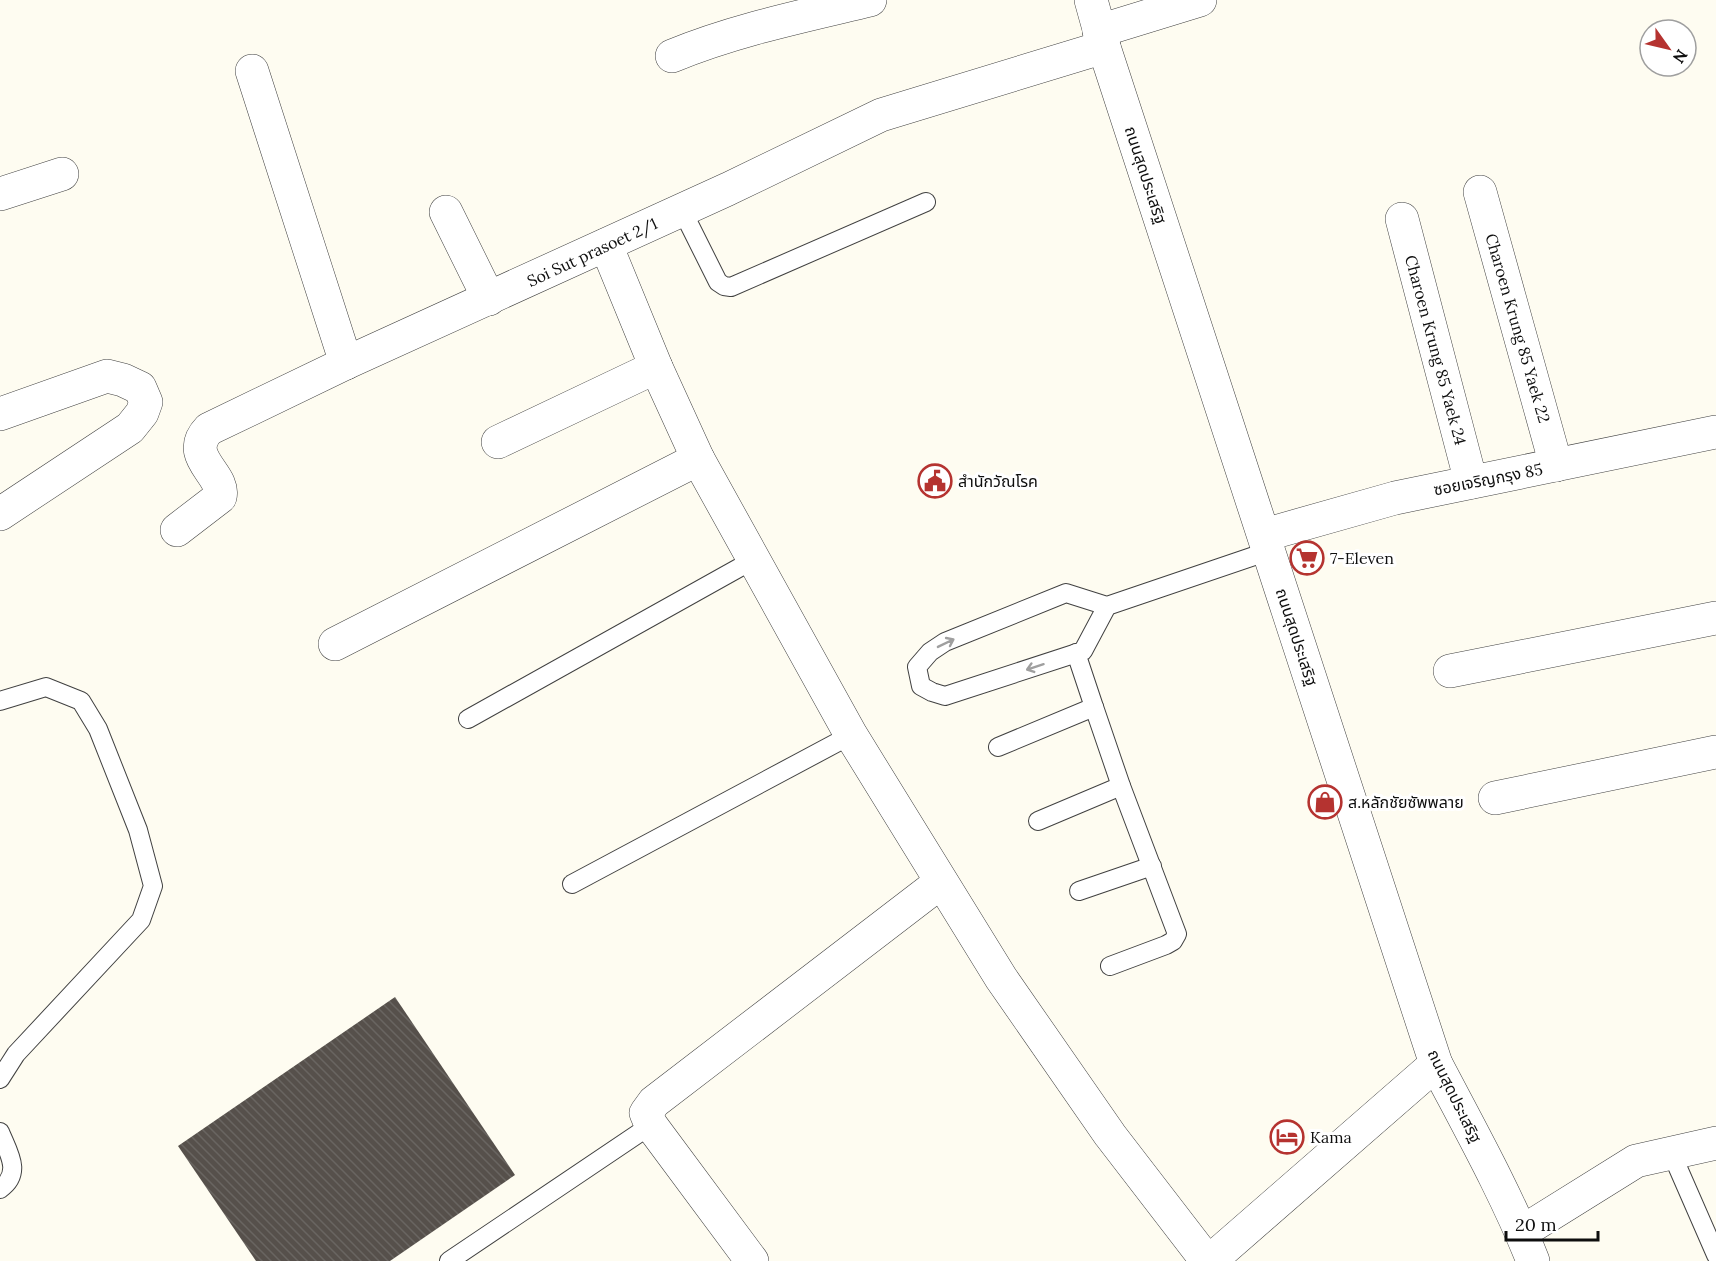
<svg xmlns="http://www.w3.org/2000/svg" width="1716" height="1261" font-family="Lora,'Noto Sans Thai',serif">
<defs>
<pattern id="building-back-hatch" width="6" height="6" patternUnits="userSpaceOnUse" patternTransform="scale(1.5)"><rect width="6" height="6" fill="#56504b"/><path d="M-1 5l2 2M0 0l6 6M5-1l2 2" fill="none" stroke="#696561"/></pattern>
</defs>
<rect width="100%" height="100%" fill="#fefcf1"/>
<!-- building -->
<path fill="url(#building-back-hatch)" d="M 395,997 L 515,1175 L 390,1261 L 256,1261 L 178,1146 Z"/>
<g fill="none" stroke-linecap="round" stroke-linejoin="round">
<!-- service casing -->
<g stroke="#414141" stroke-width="20">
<g id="service">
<path d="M 682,210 L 718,282 L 724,286 L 731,287 L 926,202"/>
<path d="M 1107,606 L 1083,651 L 945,696 L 932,692 L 921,686 L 917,667 L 930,652 L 945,642 L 1066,593 L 1107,606 L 1269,551"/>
<path d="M 0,701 L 46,687 L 81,701 L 98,729 L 138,830 L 153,886 L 141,920 L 16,1054 L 0,1079"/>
<path d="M 1094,707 L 1121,786 L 1177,934 L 1173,941 L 1166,945 L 1110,966"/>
<path d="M 468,719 L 753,560"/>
<path d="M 998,747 L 1094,707 L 1076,653"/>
<path d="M 1038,821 L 1121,786"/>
<path d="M 572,884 L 851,735"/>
<path d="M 1079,891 L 1152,866"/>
<path d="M 0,1132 C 8,1152 23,1173 0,1189"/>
<path d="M 1671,1152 L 1716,1255"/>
<path d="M 449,1261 L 651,1125"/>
</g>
</g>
<!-- minor casing -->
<g stroke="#414141" stroke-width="34">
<g id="minor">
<path d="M 1099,31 L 1200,0"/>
<path d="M 672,56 C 735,30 803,16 870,0"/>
<path d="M 252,71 L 346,363"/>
<path d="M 1480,192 L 1556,465"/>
<path d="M 0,194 L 62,174"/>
<path d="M 446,212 L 489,299"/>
<path d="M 1402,219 L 1471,482"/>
<path d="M 606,245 L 656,367 L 698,459 L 851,735 L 1001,978 L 1110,1135 L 1207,1261"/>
<path d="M 0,414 L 107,376 L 123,380 L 140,388 L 146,402 L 142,413 L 130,428 L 0,514"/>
<path d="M 498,442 L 656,367"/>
<path d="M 177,530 L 220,497 C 226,474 182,457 209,429 L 346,363 L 728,189 L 881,115 L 1104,47"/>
<path d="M 335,644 L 698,459"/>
<path d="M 1450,671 L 1716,618"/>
<path d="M 1495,798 L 1716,752"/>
<path d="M 1522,1232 L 1636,1161 L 1716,1143"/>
<path d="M 752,1261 L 651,1125 L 646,1113 L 654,1102 L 941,882"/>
<path d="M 1210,1261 L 1436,1064"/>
</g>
</g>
<!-- tertiary casing -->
<g stroke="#414141" stroke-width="34">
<g id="tertiary">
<path d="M 1091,0 L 1104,47 L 1436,1064 C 1470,1129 1506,1193 1533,1261"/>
<path d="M 1264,535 L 1395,498 L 1716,432"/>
</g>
</g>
<!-- service -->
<use href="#service" stroke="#fff" stroke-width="18"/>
<!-- minor -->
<use href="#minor" stroke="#fff" stroke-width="33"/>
<!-- tertiary -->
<use href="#tertiary" stroke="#fff" stroke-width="33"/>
</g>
<!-- one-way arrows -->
<defs><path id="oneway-shaft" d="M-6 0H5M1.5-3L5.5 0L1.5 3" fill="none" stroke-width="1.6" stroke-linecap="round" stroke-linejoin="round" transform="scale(1.5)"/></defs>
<g stroke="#9f9f9f">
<use href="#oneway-shaft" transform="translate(946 643) rotate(-26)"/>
<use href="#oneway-shaft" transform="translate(1035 667) rotate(162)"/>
</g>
<!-- icons -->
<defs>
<g id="civic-ring" transform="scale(1.725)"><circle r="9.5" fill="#fff" stroke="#b53330" stroke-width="1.5"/><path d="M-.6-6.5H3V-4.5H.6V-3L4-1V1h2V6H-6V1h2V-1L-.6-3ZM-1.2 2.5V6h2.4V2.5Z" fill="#b53330"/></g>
<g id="supermarket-ring" transform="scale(1.725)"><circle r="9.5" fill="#fff" stroke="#b53330" stroke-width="1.5"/><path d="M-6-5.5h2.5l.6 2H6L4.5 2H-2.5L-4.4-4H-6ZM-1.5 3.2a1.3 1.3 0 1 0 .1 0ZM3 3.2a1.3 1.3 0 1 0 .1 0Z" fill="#b53330"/></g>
<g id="shop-ring" transform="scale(1.725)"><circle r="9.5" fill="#fff" stroke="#b53330" stroke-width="1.5"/><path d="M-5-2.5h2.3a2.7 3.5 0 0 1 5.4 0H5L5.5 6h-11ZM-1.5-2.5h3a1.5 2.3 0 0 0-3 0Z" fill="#b53330"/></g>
<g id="hotel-ring" transform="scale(1.725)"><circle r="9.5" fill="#fff" stroke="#b53330" stroke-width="1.5"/><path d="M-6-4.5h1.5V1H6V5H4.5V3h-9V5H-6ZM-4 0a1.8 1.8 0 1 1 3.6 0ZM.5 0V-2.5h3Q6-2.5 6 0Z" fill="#b53330"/></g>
</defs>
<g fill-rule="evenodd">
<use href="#civic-ring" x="935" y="481"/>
<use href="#supermarket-ring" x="1307" y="558"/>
<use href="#shop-ring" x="1325" y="802"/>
<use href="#hotel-ring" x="1287" y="1137"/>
</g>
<g text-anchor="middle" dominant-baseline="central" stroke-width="6" stroke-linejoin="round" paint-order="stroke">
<!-- street labels -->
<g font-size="16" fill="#0e0e0e" stroke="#fff">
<text transform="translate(1146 175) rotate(72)">ถนนสุดประเสริฐ</text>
<text transform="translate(592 252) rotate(-25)">Soi Sut prasoet 2/1</text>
<text transform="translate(1518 328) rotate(74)">Charoen Krung 85 Yaek 22</text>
<text transform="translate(1436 350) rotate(75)">Charoen Krung 85 Yaek 24</text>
<text transform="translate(1488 479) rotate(-11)">ซอยเจริญกรุง 85</text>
<text transform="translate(1297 637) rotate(72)">ถนนสุดประเสริฐ</text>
<text transform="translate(1455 1096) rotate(64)">ถนนสุดประเสริฐ</text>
</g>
<!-- poi labels -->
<g font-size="16" fill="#0e0e0e" stroke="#fff" text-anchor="start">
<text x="958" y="481">สำนักวัณโรค</text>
<text x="1330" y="558">7-Eleven</text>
<text x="1348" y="802">ส.หลักชัยซัพพลาย</text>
<text x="1310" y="1137">Kama</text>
</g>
</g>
<!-- north arrow -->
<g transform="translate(1668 48) rotate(124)"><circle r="28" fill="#ffffff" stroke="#9f9f9f" stroke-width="1.5"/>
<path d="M0-4.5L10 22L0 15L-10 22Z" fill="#b53330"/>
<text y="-9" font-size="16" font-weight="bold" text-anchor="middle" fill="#0e0e0e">N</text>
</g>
<!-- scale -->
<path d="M1506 1231v9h92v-9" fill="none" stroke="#0e0e0e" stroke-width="3"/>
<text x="1515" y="1231" font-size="18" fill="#0e0e0e" stroke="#ffffff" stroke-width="4.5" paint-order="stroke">20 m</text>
</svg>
